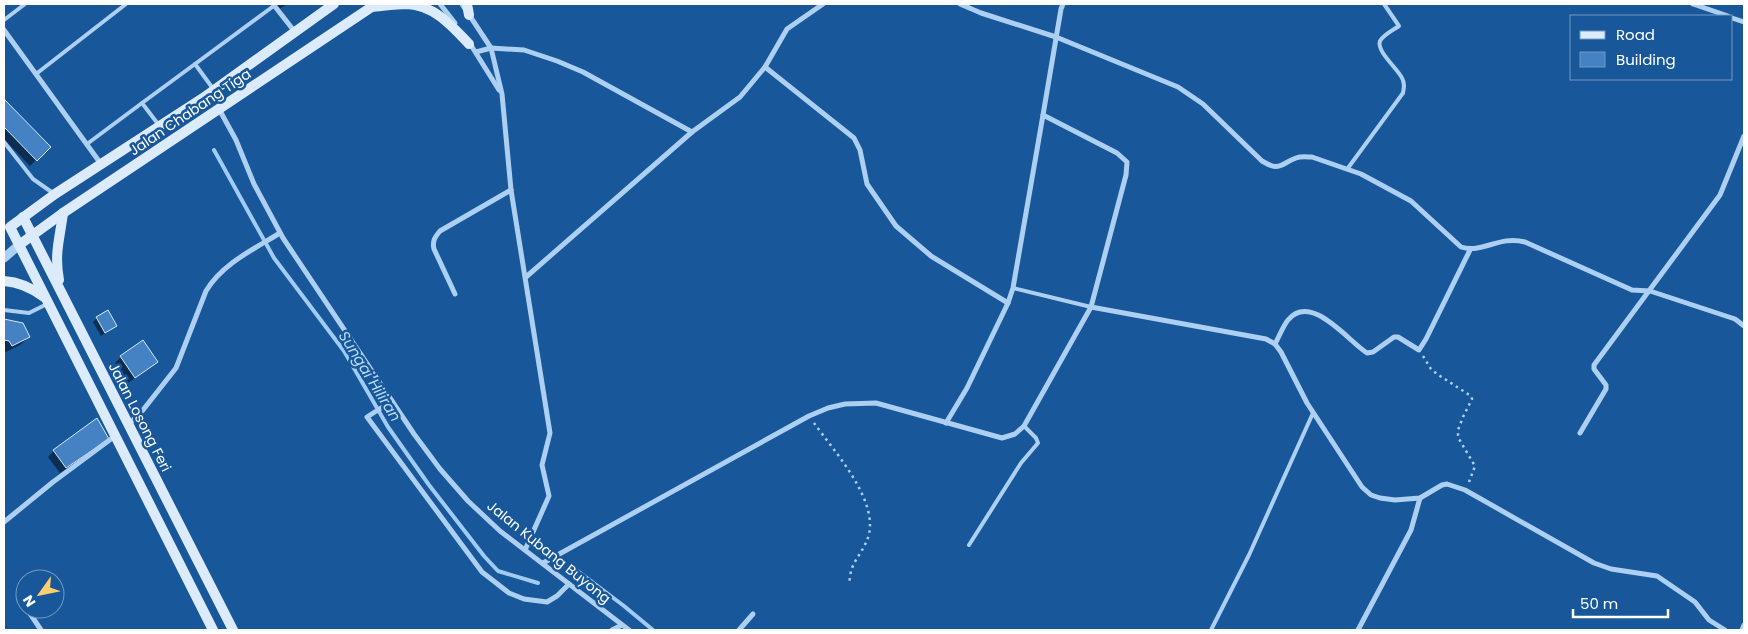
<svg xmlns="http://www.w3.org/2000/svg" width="1748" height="634" font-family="Poppins,sans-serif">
<rect width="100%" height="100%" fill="#17579a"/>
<!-- shadow -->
<g fill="#0007">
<path d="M 273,4 L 287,4 L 278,10 Z"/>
<path d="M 4,101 L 49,147 L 30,166 L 4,139 Z"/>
<path d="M 97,318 L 116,325 L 101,336 L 93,322 Z"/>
<path d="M 4,320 L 23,324 L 29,337 L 20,345 L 4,353 Z"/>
<path d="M 121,357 L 157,362 L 128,383 L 115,363 Z"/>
<path d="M 102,445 L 60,473 L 48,457 L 54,451 Z"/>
</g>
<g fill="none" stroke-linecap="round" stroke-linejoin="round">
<!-- stream -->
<g stroke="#9fcbf4" stroke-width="4">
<path d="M 214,150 L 274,258 L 344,351 L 388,427 L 429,485 L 484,556 L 498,571 L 538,583"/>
<path d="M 571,566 L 624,606 L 653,630"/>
</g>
</g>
<!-- building -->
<g fill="#4482c3" stroke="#d4e8fc">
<path d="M 4,99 L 51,147 L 37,161 L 4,127 Z"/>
<path d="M 108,310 L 117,326 L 105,333 L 96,317 Z"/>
<path d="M 4,319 L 23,323 L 30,337 L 12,346 L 9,341 L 4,340 Z"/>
<path d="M 143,340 L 158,362 L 135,378 L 120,356 Z"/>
<path d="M 97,418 L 109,439 L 66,468 L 53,450 Z"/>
</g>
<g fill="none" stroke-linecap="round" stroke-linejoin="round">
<!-- path -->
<g stroke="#adcff2" stroke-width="2.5" stroke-dasharray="2.5 4" stroke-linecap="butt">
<path d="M 1423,356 L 1431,369 L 1437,374 L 1471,396 L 1472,399 L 1463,417 L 1458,430 L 1458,435 L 1459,439 L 1475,466 L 1469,482"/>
<path d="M 814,423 C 834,451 877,498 869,534 C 866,547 857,556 852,568 C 850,573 850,579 849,583"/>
</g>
<!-- service -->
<g stroke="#adcff2" stroke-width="4">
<path d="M 4,20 L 25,4"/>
<path d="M 36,74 L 126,4"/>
<path d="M 214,90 L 195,64 L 275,5"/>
<path d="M 142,103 L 195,64"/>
<path d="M 4,142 L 33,179 L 53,193"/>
<path d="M 87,144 L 142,103 L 158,124"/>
<path d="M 1348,168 L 1403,93 C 1404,88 1405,83 1402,78 C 1398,69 1376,51 1380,41 C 1383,35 1393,30 1399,26 L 1384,4"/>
<path d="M 1013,288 L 1091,307"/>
<path d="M 4,310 L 29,313 L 47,304"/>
<path d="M 969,545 L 1021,463 L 1038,443 L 1036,438 L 1024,426"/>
<path d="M 1211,630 L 1249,555 L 1313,413"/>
</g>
<!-- minor -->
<g stroke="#adcff2" stroke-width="5">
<path d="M 273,4 L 295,32"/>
<path d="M 440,4 L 455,23"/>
<path d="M 462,4 L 491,48 L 502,94 L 511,190 L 550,433 L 542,465 L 549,496 L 525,550"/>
<path d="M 960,4 L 981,13 L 1056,37 L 1178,87 L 1203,104 L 1262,161 C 1280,172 1280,164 1296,158 C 1301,156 1307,157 1312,157 L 1361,174 L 1411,201 L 1461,247 C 1482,254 1499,235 1525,242 L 1632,290 L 1650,291 L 1735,319 L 1744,326"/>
<path d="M 1693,4 L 1728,16"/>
<path d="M 1732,18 L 1744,22"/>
<path d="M 4,30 L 101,164"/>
<path d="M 469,42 L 499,90"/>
<path d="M 476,52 L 491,48 L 524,50 L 557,61 L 583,72 L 692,132"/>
<path d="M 765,67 L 854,138 L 860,150 L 867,184 L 896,226 L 931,256 L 1008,303"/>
<path d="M 219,109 L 236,140 L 254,184 L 283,238 L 414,434 L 440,469 L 468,501 L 500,531 L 629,630"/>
<path d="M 526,277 L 692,132 L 740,97 L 765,67 L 787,29 L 823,4"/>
<path d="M 455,294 L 434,249 C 432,241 435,237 440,231 L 511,190"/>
<path d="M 1091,307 L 1266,339 L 1275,344 L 1281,352 L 1307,403 L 1362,487 L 1371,495 L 1380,498 L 1395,500 L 1420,498 L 1442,485 L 1447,484 L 1465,490 L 1594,563 L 1611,569 L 1657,576 L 1695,602 L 1709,620 L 1725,630"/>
<path d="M 1275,344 C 1279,337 1283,326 1288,320 C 1311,292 1348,341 1367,353 L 1373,352 L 1394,337 L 1398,337 L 1419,350 L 1426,339 L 1470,250"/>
<path d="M 392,401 L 367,417 L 482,572 L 509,593 L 524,599 L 547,602 L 557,596 L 569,584"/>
<path d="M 946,423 L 967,388 L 1008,303 L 1013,288 L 1043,115"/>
<path d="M 129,424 L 143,410 L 176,368 L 206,291 C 222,264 254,249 280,233"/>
<path d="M 1580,433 L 1606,389 L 1606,385 L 1594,369 L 1594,365 L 1720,195 L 1744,136"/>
<path d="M 4,522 L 53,482 L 115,436"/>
<path d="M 543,563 L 809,416 L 828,408 L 845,404 L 876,403 L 1002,438 L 1015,434 L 1024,426 L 1091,307 L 1126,175 L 1127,162 L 1117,153 L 1043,115 L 1061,9 L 1063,4"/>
<path d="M 20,598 L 25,606"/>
<path d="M 27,609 L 41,630"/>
<path d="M 612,630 L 622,625"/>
<path d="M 739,630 L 753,614"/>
<path d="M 1358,630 L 1411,530 L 1420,498"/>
<path d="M 1742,630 L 1744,625"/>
</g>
<!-- tertiary -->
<path stroke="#adcff2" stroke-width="9" d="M 4,258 L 19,245"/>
<!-- secondary -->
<g stroke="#dbebfc" stroke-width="10">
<path d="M 467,4 L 469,15"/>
<path d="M 371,7 C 383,6 395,4 407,4 C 434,5 452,26 469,44"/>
<path d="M 23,217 L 233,630"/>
<path d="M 19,245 L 63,213 L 376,4"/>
<path d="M 59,280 C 54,253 60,238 63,213"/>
<path d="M 4,281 C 19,282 32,288 44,297"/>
<path d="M 213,630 L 10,227 L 55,194 L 203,98 L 334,4"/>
</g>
</g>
<g text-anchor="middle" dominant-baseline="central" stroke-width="5" stroke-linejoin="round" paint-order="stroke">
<!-- street labels -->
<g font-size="14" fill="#fff" stroke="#17579a">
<text transform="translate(190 112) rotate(-34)">Jalan Chabang Tiga</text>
<text transform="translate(140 417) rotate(63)">Jalan Losong Feri</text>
<text transform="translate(549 552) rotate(39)">Jalan Kubang Buyong</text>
</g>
<!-- water labels -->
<g font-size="15" font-style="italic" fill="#b9d9f8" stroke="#17579a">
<text transform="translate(370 376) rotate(58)">Sungai Hiliran</text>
</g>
</g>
<!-- border -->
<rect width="1748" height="634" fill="none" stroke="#ffffff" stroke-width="10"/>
<!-- legend -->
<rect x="1570" y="15" width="162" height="65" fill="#17579a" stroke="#749ac2"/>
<rect x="1580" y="31" width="25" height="8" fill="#dbebfc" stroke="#749ac2"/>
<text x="1616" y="40" font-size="15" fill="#ffffff">Road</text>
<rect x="1580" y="52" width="25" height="15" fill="#4482c3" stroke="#749ac2"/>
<text x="1616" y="65" font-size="15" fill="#ffffff">Building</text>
<!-- north arrow -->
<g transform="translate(40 594) rotate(237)"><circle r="24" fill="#17579a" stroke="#749ac2"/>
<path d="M0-4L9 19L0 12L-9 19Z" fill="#ffce6d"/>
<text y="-8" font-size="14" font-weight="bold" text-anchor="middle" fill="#ffffff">N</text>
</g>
<!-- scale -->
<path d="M1573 609v8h95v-8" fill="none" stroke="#ffffff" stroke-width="2.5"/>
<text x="1580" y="609" font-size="15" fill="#ffffff" stroke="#17579a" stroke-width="4" paint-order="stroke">50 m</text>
</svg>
